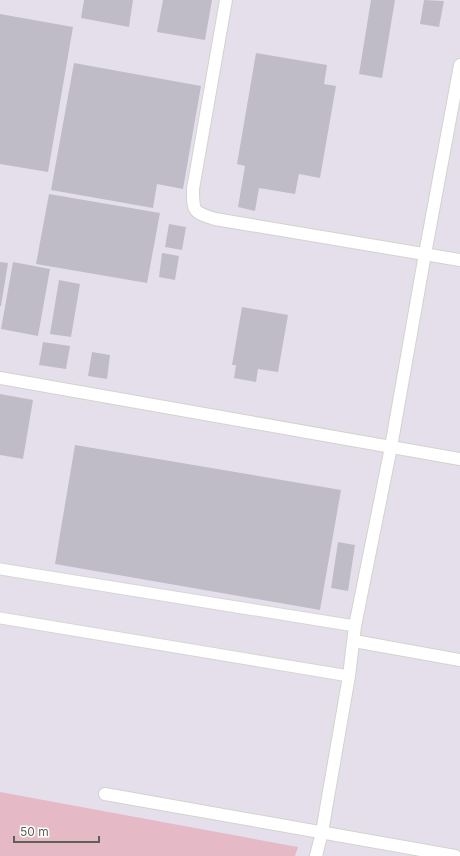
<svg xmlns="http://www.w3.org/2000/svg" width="460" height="856" font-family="Inter,sans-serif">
<rect width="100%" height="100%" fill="#e5dfec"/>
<!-- green -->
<path fill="#e6b9c6" d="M 0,792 L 298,847 L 295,856 L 0,856 Z"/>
<!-- building -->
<g fill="#c0bcc7">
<path d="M 84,0 L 133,0 L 129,27 L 81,18 Z"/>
<path d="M 163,0 L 212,0 L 205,40 L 157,32 Z"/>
<path d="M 371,0 L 395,0 L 382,78 L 359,74 Z"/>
<path d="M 424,0 L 444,1 L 439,27 L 420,24 Z"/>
<path d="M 0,14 L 73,27 L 48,172 L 0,164 Z"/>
<path d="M 256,53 L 327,65 L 324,84 L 336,86 L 320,178 L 299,174 L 295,194 L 259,188 L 255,211 L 238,207 L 245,166 L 237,164 Z"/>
<path d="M 74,63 L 201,86 L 183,189 L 157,184 L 153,208 L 51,190 Z"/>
<path d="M 49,194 L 160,213 L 147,283 L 36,264 Z"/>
<path d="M 169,224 L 186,227 L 182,250 L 165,247 Z"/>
<path d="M 162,253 L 179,256 L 175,280 L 159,277 Z"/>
<path d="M 0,262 L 8,263 L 1,306 L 0,306 Z"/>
<path d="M 13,262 L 50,269 L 38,336 L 1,329 Z"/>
<path d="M 59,280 L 80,284 L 71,337 L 50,334 Z"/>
<path d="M 242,307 L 288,315 L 278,372 L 258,369 L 256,382 L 234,378 L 236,365 L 232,365 Z"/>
<path d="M 43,342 L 70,346 L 66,369 L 39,365 Z"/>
<path d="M 92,352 L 110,355 L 107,379 L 88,376 Z"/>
<path d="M 0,394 L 33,400 L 23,459 L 0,455 Z"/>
<path d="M 75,445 L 341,490 L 320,610 L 55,564 Z"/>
<path d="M 338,542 L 355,545 L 348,591 L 331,588 Z"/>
</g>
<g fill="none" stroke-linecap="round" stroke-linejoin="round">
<!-- street casing -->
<g stroke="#d5d8d0" stroke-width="13">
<g id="street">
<path d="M 0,569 L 355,626"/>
<path d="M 0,618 L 349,676"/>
</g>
</g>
<!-- secondary casing -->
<g stroke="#d1d4ca" stroke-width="14">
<g id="secondary">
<path d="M 226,0 L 193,189 C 193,212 193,212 215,219 L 460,260"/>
<path d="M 0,378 L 460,459"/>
<path d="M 354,641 L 460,660"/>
<path d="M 105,794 L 455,856"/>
<path d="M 316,856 L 322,832 L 349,676 L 355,626 L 391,447 L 425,254 L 460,65"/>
</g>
</g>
<!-- street -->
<use href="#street" stroke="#fff" stroke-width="11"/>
<!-- secondary -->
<use href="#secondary" stroke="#fff" stroke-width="12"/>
</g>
<!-- scale -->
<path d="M14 836v6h85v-6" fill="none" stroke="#5f6158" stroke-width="2"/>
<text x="20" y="836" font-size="12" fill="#5f6158" stroke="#ffffff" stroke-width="3" paint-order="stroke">50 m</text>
</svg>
